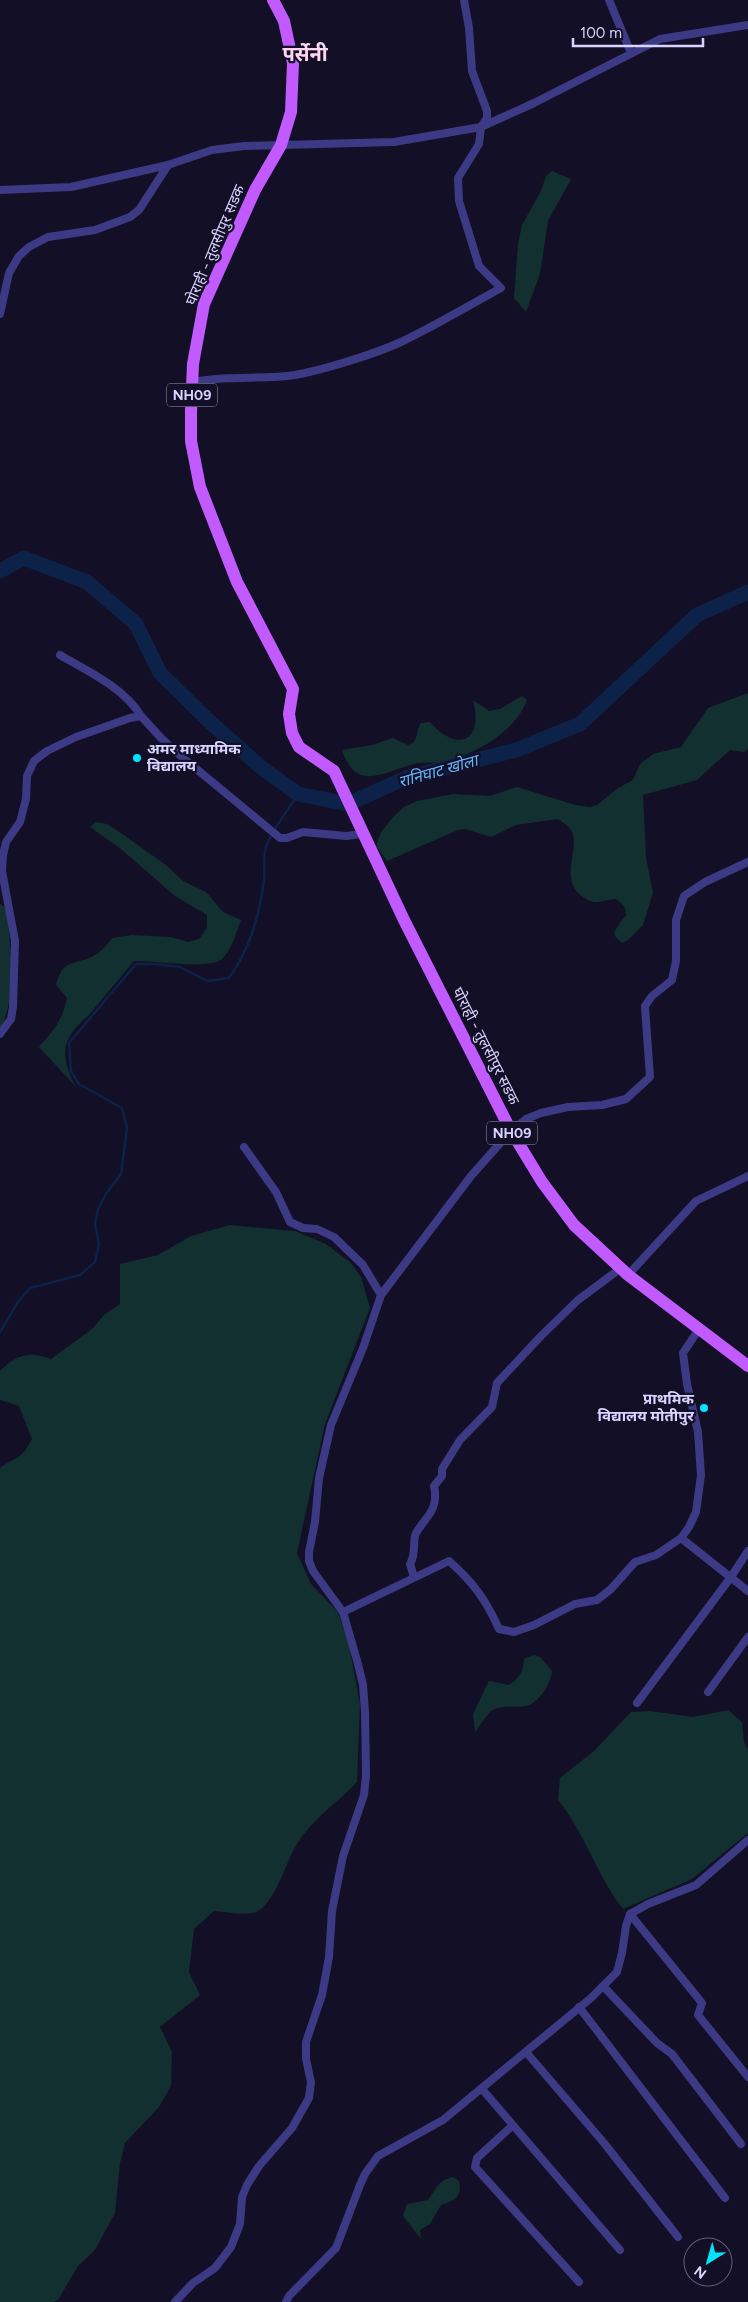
<svg xmlns="http://www.w3.org/2000/svg" width="748" height="2302" font-family="Figtree,'Noto Sans Devanagari',sans-serif">
<rect width="100%" height="100%" fill="#130f26"/>
<!-- green -->
<g fill="#12302f">
<path d="M 552,171 L 571,179 L 548,221 L 540,274 L 526,312 L 514,298 L 518,244 L 522,225 L 541,191 L 546,176 Z"/>
<path d="M 748,693 L 748,749 L 744,752 L 730,750 L 697,780 L 643,795 L 646,857 L 653,893 L 643,925 L 628,940 L 622,943 L 616,938 L 614,932 L 626,915 C 626,907 623,904 616,899 C 608,899 600,903 593,902 C 589,901 586,899 583,897 C 558,880 580,850 572,832 C 570,826 563,823 558,819 L 516,825 L 491,837 L 465,829 L 458,830 L 387,861 L 376,846 L 381,832 L 394,816 L 404,807 L 417,801 L 453,794 L 490,796 L 517,787 L 575,805 L 590,807 L 597,805 L 618,788 L 633,780 L 640,764 L 653,754 L 681,747 L 708,708 Z"/>
<path d="M 522,696 L 527,700 C 516,731 478,752 448,761 C 437,765 425,761 414,764 C 383,772 356,793 342,750 L 372,745 L 393,738 L 408,745 C 420,741 415,731 421,723 L 430,722 C 458,754 484,741 473,700 L 489,711 L 500,709 Z"/>
<path d="M 96,822 L 107,824 L 118,831 L 166,865 L 183,881 L 206,892 L 223,912 L 241,920 C 236,933 232,949 222,959 C 210,970 153,960 134,961 L 88,1016 C 60,1039 60,1057 76,1087 L 39,1047 C 54,1030 62,1021 67,998 L 56,985 C 63,955 79,967 98,953 C 104,949 108,943 112,938 L 132,935 L 171,937 L 188,942 L 199,939 L 207,928 L 207,915 L 175,896 L 121,849 L 90,827 Z"/>
<path d="M 0,904 L 6,908 C 11,947 17,996 0,1031 Z"/>
<path d="M 230,1225 L 295,1231 L 326,1244 L 351,1263 L 361,1277 L 370,1308 L 325,1424 L 297,1553 L 311,1584 L 338,1612 L 349,1645 L 360,1704 L 357,1782 C 335,1805 308,1822 293,1851 C 285,1867 273,1905 256,1912 C 244,1916 227,1912 214,1911 L 194,1929 L 189,1972 L 200,1995 L 160,2027 L 172,2052 L 171,2086 L 159,2107 L 125,2143 L 120,2163 L 115,2213 L 95,2250 L 78,2266 L 58,2300 L 53,2302 L 0,2302 L 0,1468 C 17,1455 20,1462 32,1439 L 19,1406 L 0,1400 L 0,1371 C 17,1354 30,1351 51,1359 L 92,1329 L 104,1315 L 120,1304 L 120,1264 L 158,1255 L 191,1236 Z"/>
<path d="M 534,1655 L 540,1657 L 552,1671 C 551,1684 539,1703 526,1706 C 515,1708 505,1705 495,1709 C 487,1712 480,1726 475,1733 L 473,1714 L 489,1681 L 509,1685 C 520,1678 523,1671 524,1659 Z"/>
<path d="M 728,1710 L 742,1722 L 744,1742 L 748,1749 L 748,1833 L 692,1879 L 623,1909 C 597,1876 585,1833 558,1800 L 560,1778 L 594,1751 L 631,1712 L 650,1711 L 693,1717 Z"/>
<path d="M 453,2177 L 459,2181 C 463,2197 454,2201 441,2205 L 430,2224 L 420,2230 L 421,2239 L 403,2216 L 407,2204 L 428,2200 C 436,2189 438,2180 453,2177 Z"/>
</g>
<g fill="none" stroke-linecap="round" stroke-linejoin="round">
<!-- stream -->
<path stroke="#0c2248" stroke-width="2.5" d="M 0,1332 L 18,1302 L 30,1288 L 80,1275 L 95,1262 L 99,1244 L 95,1224 L 98,1209 L 106,1194 L 121,1174 L 127,1128 L 122,1108 L 79,1084 L 71,1071 L 69,1043 L 136,964 L 155,964 L 180,967 L 207,981 L 229,978 C 250,949 259,916 264,881 C 265,870 263,858 266,847 C 271,831 289,809 298,794"/>
<!-- river -->
<path stroke="#0c2248" stroke-width="15" d="M 0,571 L 24,558 L 87,582 L 136,624 L 160,673 L 210,722 L 262,768 L 298,794 L 348,804 L 406,778 L 516,750 L 580,724 L 697,615 L 748,592"/>
<!-- street -->
<g stroke="#3d3a85" stroke-width="8">
<path d="M 609,0 L 631,53"/>
<path d="M 0,190 L 71,187 L 168,165 L 212,150 L 244,146 L 394,142 L 481,127 L 534,103 L 660,39 L 748,25"/>
<path d="M 0,314 L 9,273 L 19,256 L 29,247 L 48,237 L 95,230 L 130,217 L 139,210 L 168,165"/>
<path d="M 193,382 C 226,375 261,380 295,375 C 323,370 375,354 401,342 C 435,326 468,306 501,288 L 479,266 L 459,201 L 458,178 L 479,144 L 481,127 L 487,118 L 487,111 L 472,71 L 469,28 L 464,0"/>
<path d="M 60,655 C 89,672 123,687 141,716"/>
<path d="M 0,1034 L 11,1019 L 13,1007 L 15,941 L 2,871 L 3,855 L 6,842 L 20,822 L 26,799 L 27,776 L 34,761 L 47,751 L 76,737 L 130,718 L 141,716 L 161,738 L 182,757 L 280,838 L 287,838 L 303,832 L 346,836 L 362,834"/>
<path d="M 244,1147 L 276,1192 L 290,1222 L 303,1228 L 317,1229 L 334,1237 L 363,1265 L 381,1295"/>
<path d="M 628,1275 L 696,1201 L 748,1176"/>
<path d="M 681,1538 L 748,1591"/>
<path d="M 414,1577 L 410,1564 C 417,1552 412,1541 416,1533 C 427,1515 439,1510 434,1486 L 442,1476 L 442,1469 L 460,1440 L 492,1407 L 497,1383 L 541,1336 L 578,1300 L 621,1268"/>
<path d="M 343,1612 L 449,1561 C 473,1582 486,1600 499,1629 L 514,1632 L 534,1625 L 575,1604 L 597,1600 L 611,1589 L 635,1562 L 656,1555 L 681,1538 L 689,1527 L 696,1512 L 701,1475 L 698,1432 L 687,1384 L 683,1353 L 699,1329"/>
<path d="M 708,1692 L 748,1637"/>
<path d="M 637,1703 L 731,1577 L 748,1551"/>
<path d="M 630,1914 L 702,2003 L 698,2015 L 748,2077"/>
<path d="M 603,1986 L 657,2043 L 672,2054 L 741,2144"/>
<path d="M 579,2007 L 725,2198"/>
<path d="M 526,2052 L 604,2143 L 678,2237"/>
<path d="M 482,2089 L 620,2250"/>
<path d="M 512,2126 L 477,2158 L 475,2167 L 579,2282"/>
<path d="M 175,2302 L 193,2283 L 215,2268 L 231,2247 L 240,2224 L 242,2197 L 247,2185 L 259,2166 L 292,2128 L 309,2098 L 311,2082 L 306,2059 L 306,2042 L 322,1995 L 329,1957 L 332,1911 L 343,1856 L 364,1795 L 366,1775 L 365,1712 L 363,1685 L 358,1664 L 343,1612 L 313,1571 L 309,1561 L 309,1552 L 315,1522 L 319,1478 L 331,1425 L 363,1348 L 381,1295 L 471,1176 L 511,1131 L 526,1119 L 541,1113 L 568,1107 L 602,1105 L 626,1099 L 650,1077 L 645,1006 L 652,996 L 672,980 L 676,961 L 676,920 L 684,896 L 705,882 L 748,862"/>
<path d="M 286,2302 L 289,2296 L 336,2248 L 360,2185 L 365,2174 L 378,2156 L 443,2120 L 591,1998 L 617,1972 L 622,1953 L 626,1926 L 630,1914 L 648,1904 L 696,1885 L 748,1840"/>
</g>
<!-- primary -->
<path stroke="#c25bff" stroke-width="12" d="M 273,0 L 284,21 L 293,63 L 291,112 L 281,145 L 255,190 L 204,304 L 193,364 L 191,412 L 191,441 L 200,487 L 237,582 L 293,689 L 289,714 L 292,733 L 299,747 L 334,771 L 404,920 L 511,1131 L 542,1182 L 574,1225 L 628,1275 L 748,1366"/>
</g>
<!-- markers -->
<g fill="#00e5ff" stroke="#130f26" stroke-width="2">
<circle cx="137" cy="758" r="5"/>
<circle cx="704" cy="1408" r="5"/>
</g>
<g text-anchor="middle" dominant-baseline="central" stroke-width="4.5" stroke-linejoin="round" paint-order="stroke">
<!-- shield labels -->
<g fill="#130f26" stroke="#9e99be" stroke-width="1">
<rect x="167" y="383.5" width="50" height="23" rx="4"/>
<rect x="487" y="1121.5" width="50" height="23" rx="4"/>
</g>
<g font-size="14" font-weight="bold" fill="#d9d4ff">
<text x="192" y="395">NH09</text>
<text x="512" y="1133">NH09</text>
</g>
<!-- street labels -->
<g font-size="15" fill="#d9d4ff" stroke="#130f26">
<text transform="translate(215 245) rotate(-67)">घोराही - तुलसीपुर सडक</text>
<text transform="translate(486 1046) rotate(63)">घोराही - तुलसीपुर सडक</text>
</g>
<!-- poi labels -->
<g font-size="15" font-weight="bold" fill="#d9d4ff" stroke="#130f26" text-anchor="start">
<text x="147" y="749">अमर माध्यामिक<tspan x="147" dy="17">विद्यालय</tspan></text>
<text x="694" y="1399" text-anchor="end">प्राथमिक<tspan x="694" dy="17">विद्यालय मोतीपुर</tspan></text>
</g>
<!-- water labels -->
<g font-size="16" font-style="italic" fill="#62b6ff" stroke="#130f26">
<text transform="translate(438 771) rotate(-16)">रानिघाट खोला</text>
</g>
<!-- district labels -->
<g font-size="20" font-weight="bold" fill="#ffd6f0" stroke="#130f26">
<text x="305" y="54">पर्सेनी</text>
</g>
</g>
<!-- north arrow -->
<g transform="translate(708 2262) rotate(217)"><circle r="24" fill="#130f26" stroke="#625e7d"/>
<path d="M0-4L9 19L0 12L-9 19Z" fill="#00e5ff"/>
<text y="-8" font-size="14" font-weight="bold" text-anchor="middle" fill="#d9d4ff">N</text>
</g>
<!-- scale -->
<path d="M573 38v8h130v-8" fill="none" stroke="#d9d4ff" stroke-width="2.5"/>
<text x="580" y="38" font-size="15" fill="#d9d4ff" stroke="#130f26" stroke-width="4" paint-order="stroke">100 m</text>
</svg>
